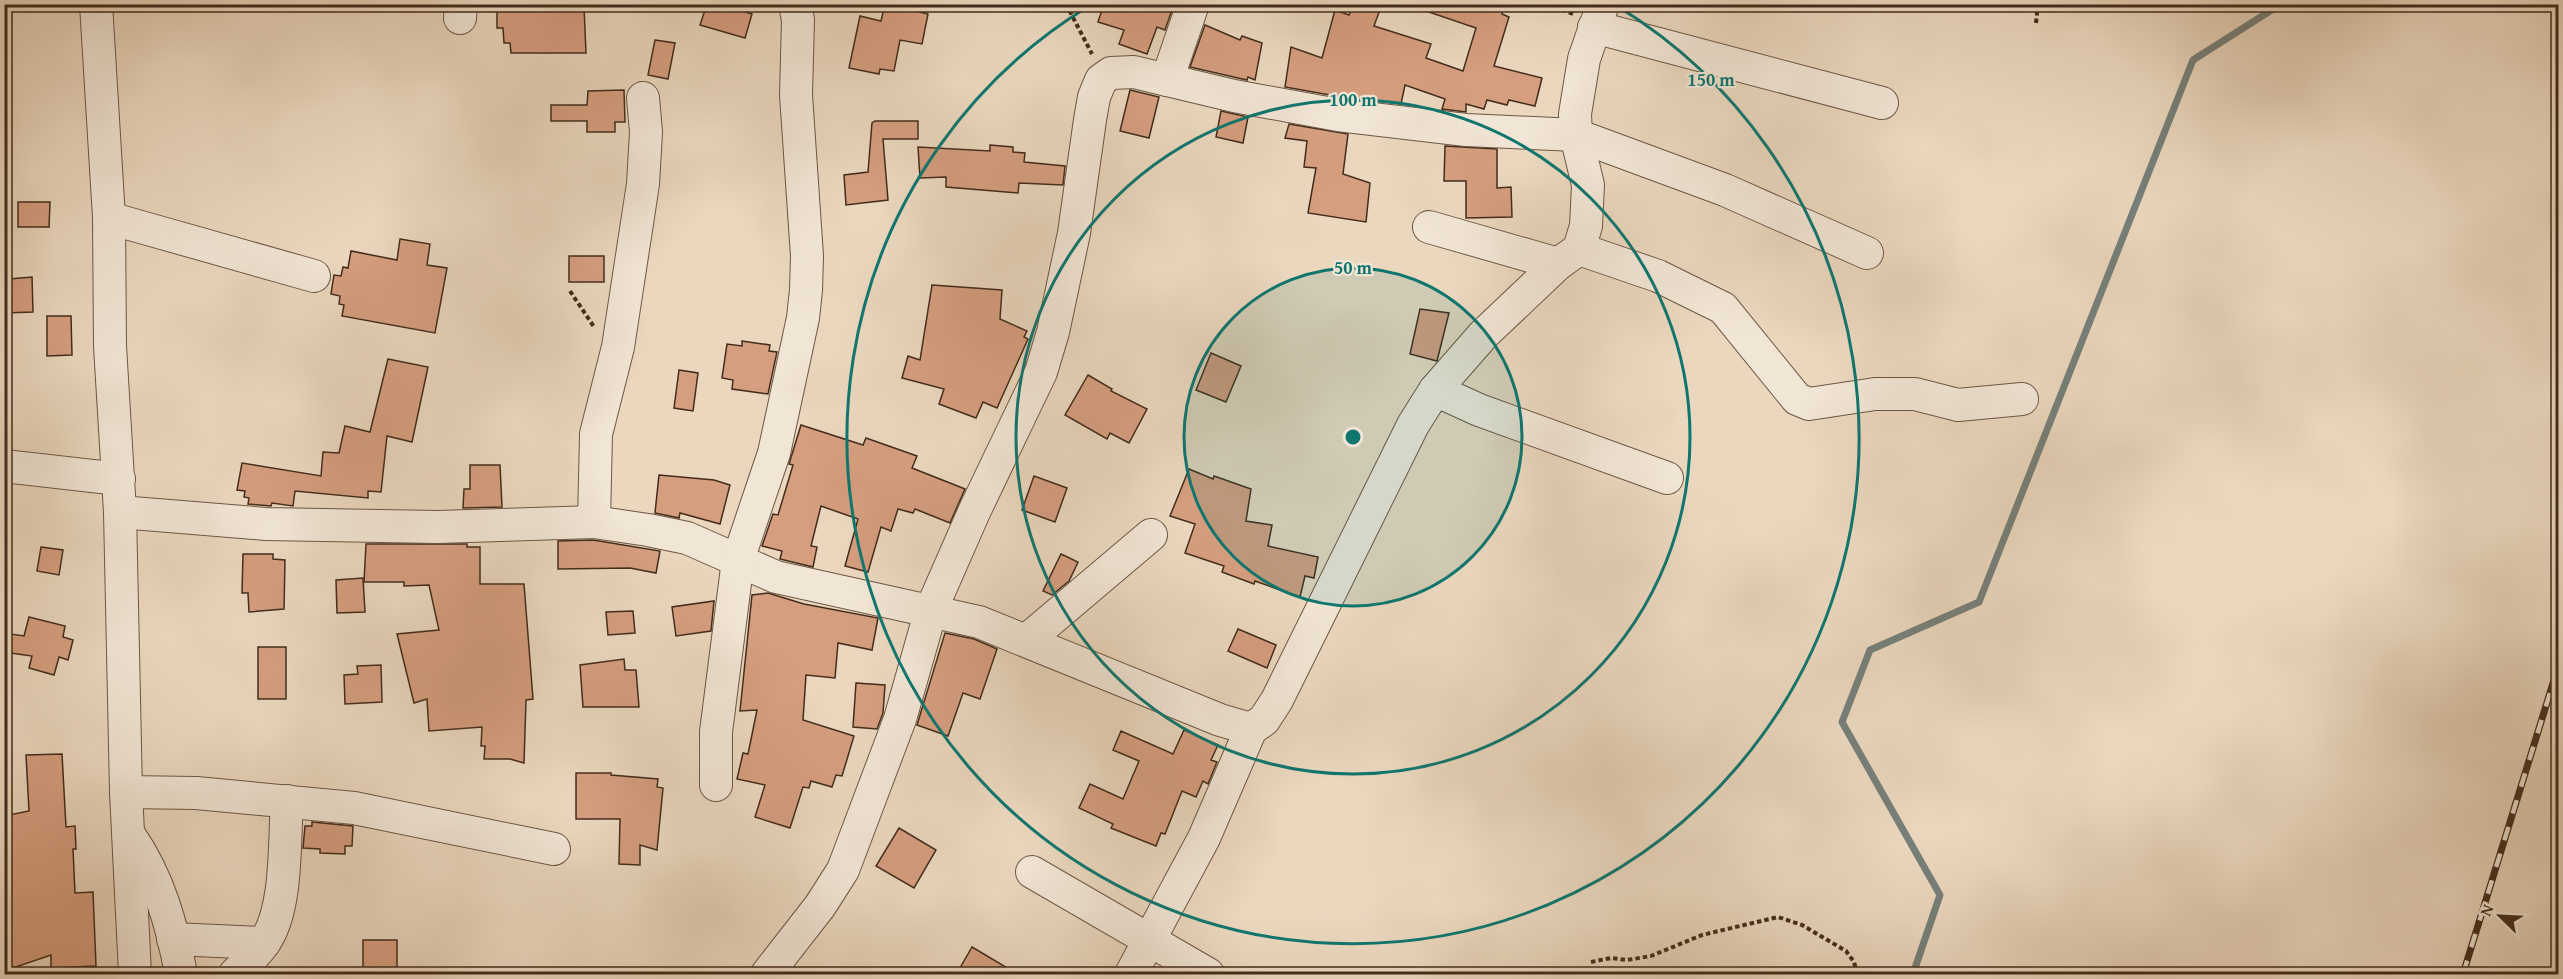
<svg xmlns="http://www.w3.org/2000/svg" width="2563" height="979" font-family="'Gentium Book Plus',serif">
<rect width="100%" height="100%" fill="#ead7be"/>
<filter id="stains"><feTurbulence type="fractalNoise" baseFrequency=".00333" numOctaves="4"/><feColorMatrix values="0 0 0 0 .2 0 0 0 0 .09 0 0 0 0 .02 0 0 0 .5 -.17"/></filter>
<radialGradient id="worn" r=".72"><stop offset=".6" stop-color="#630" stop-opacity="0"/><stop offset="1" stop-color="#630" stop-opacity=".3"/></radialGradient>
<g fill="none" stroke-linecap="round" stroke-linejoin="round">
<!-- stream -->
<path stroke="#77807a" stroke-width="7" d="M 1913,974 L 1940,895 L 1842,722 L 1870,650 L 1979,602 L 2193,60 L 2281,4"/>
</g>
<!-- building -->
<g fill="#d59e7f" stroke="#432c1c" stroke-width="1.5">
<path d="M 707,4 L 734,4 L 732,8 L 752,14 L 745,38 L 700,25 Z"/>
<path d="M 885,4 L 928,14 L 922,44 L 900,40 L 894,71 L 880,69 L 879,74 L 849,68 L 860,16 L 881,21 Z"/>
<path d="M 1104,4 L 1157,4 L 1172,10 L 1165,30 L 1157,27 L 1147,54 L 1119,44 L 1124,30 L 1098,22 Z"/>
<path d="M 1353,4 L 1382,4 L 1374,26 L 1431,44 L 1426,58 L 1463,71 L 1476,28 L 1417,8 L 1417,4 L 1460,4 L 1482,11 L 1484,4 L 1505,4 L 1502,14 L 1509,17 L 1494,66 L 1542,78 L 1535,106 L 1509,100 L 1507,105 L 1487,100 L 1484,109 L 1466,104 L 1466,112 L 1442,109 L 1445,99 L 1405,85 L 1401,104 L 1341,97 L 1285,87 L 1291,47 L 1322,58 L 1335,10 L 1349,15 Z"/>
<path d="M 562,5 L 562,8 L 584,7 L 586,53 L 511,53 L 510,43 L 504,43 L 503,28 L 497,28 L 497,6 Z"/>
<path d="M 1205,25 L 1240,40 L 1242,36 L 1262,43 L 1255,80 L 1248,77 L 1247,80 L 1238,78 L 1190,67 Z"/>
<path d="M 655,40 L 675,43 L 668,79 L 648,75 Z"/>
<path d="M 624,90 L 625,122 L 615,122 L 615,132 L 587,132 L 587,121 L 551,121 L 551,105 L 587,105 L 588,91 Z"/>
<path d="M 1130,90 L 1159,97 L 1149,138 L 1120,131 Z"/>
<path d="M 1221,111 L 1248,117 L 1243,143 L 1216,137 Z"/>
<path d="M 875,121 L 918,121 L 918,139 L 883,139 L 888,200 L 846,205 L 844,175 L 868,172 L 872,123 Z"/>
<path d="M 1289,124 L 1348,134 L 1343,174 L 1370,183 L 1366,222 L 1308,213 L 1316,168 L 1304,167 L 1307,141 L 1285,138 Z"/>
<path d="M 990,145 L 1013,147 L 1013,152 L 1025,153 L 1024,162 L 1065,166 L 1063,185 L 1019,183 L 1018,193 L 946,187 L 946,177 L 920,178 L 918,147 L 990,151 Z"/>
<path d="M 1445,146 L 1497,149 L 1497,188 L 1511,187 L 1512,217 L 1466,218 L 1466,181 L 1444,181 Z"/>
<path d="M 18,202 L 50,202 L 49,227 L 18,227 Z"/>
<path d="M 400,239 L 430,244 L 427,265 L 447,268 L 435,333 L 342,316 L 344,305 L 339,304 L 340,296 L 331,294 L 334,275 L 341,276 L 343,267 L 348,268 L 351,251 L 397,260 Z"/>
<rect x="569" y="256" width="35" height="26"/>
<path d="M 32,277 L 33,312 L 4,313 L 4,283 L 9,283 L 9,279 Z"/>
<path d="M 932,285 L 1002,290 L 1000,319 L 1027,331 L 1024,337 L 1028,339 L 997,408 L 983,402 L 976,418 L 939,404 L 944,389 L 902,378 L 908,356 L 920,360 Z"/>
<path d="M 1420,309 L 1449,313 L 1437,361 L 1410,354 Z"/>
<path d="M 47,316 L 71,316 L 72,355 L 47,356 Z"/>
<path d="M 742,341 L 770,345 L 769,351 L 777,352 L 768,394 L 732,389 L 733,380 L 722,378 L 727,344 L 742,346 Z"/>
<path d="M 1211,353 L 1241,366 L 1226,402 L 1196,390 Z"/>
<path d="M 388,359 L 428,367 L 412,442 L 387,436 L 381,492 L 368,491 L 368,498 L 295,491 L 293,506 L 272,503 L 271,506 L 248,504 L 249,498 L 244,497 L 245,491 L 237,490 L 242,463 L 321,476 L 323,452 L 339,453 L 345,426 L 370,432 Z"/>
<path d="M 679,370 L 698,373 L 693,411 L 674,408 Z"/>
<path d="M 1088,375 L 1112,389 L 1111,391 L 1147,409 L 1129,443 L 1110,433 L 1107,439 L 1065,415 Z"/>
<path d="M 801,425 L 863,445 L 866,438 L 917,456 L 912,468 L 965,489 L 950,523 L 915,509 L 913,513 L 898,509 L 891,531 L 881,527 L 868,572 L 845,566 L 858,519 L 821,506 L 811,546 L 817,547 L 813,567 L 780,559 L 782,551 L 762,546 L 773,514 L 778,515 L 793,465 L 789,464 Z"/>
<path d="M 470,465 L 500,465 L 502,507 L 463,508 L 464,489 L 470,489 Z"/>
<path d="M 1189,469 L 1213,479 L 1214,476 L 1251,489 L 1246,521 L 1272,525 L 1268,546 L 1318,557 L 1314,578 L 1305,576 L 1300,597 L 1255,581 L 1254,584 L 1222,572 L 1224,566 L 1185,553 L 1195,524 L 1170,516 Z"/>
<path d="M 659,475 L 714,480 L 730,485 L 720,524 L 680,513 L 679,518 L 655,513 Z"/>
<path d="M 1034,476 L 1067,488 L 1055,522 L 1022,510 Z"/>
<path d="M 593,540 L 660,551 L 656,573 L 630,568 L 558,569 L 558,541 Z"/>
<path d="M 366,544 L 467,544 L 467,547 L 480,547 L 480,584 L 524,584 L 533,699 L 526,700 L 524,763 L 510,759 L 484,759 L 485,746 L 481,746 L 482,727 L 429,731 L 427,699 L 414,703 L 397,634 L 439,630 L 429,585 L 404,586 L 404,582 L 364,582 Z"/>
<path d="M 41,547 L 63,550 L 59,575 L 37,571 Z"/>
<path d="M 243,554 L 273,554 L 273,559 L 285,560 L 284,609 L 249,612 L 248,593 L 242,593 Z"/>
<path d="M 1061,554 L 1078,562 L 1069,581 L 1052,595 L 1043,591 Z"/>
<path d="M 363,578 L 365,612 L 337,613 L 336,580 Z"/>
<path d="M 768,593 L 804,604 L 878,618 L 872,650 L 838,643 L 835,678 L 806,675 L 803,720 L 854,736 L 842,776 L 836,775 L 832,787 L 811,781 L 809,788 L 803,787 L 790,828 L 755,817 L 765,785 L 737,779 L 743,753 L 748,754 L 757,710 L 740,711 L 752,595 Z"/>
<path d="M 714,601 L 711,631 L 676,636 L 672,607 Z"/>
<path d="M 633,611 L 635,633 L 608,635 L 606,612 Z"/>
<path d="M 29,617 L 65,626 L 63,637 L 73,640 L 68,660 L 59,657 L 54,675 L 29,668 L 32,656 L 4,652 L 4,633 L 24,636 Z"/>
<path d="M 1238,629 L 1276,645 L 1267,668 L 1228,651 Z"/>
<path d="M 945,633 L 974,639 L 997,649 L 980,699 L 963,693 L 948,736 L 917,725 Z"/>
<rect x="258" y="647" width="28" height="52"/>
<path d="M 624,659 L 625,670 L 636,670 L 639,707 L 583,707 L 580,665 Z"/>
<path d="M 381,665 L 382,702 L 345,704 L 344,675 L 358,674 L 357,666 Z"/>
<path d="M 856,683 L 885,685 L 883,713 L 877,729 L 853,727 Z"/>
<path d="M 1184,730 L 1218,745 L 1211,760 L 1217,762 L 1208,784 L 1203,781 L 1196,797 L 1182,791 L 1165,834 L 1161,833 L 1156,846 L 1111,828 L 1113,824 L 1079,808 L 1090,784 L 1123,799 L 1139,761 L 1113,750 L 1121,731 L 1173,754 Z"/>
<path d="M 62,754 L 66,827 L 75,826 L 76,849 L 73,849 L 75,893 L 93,892 L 96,966 L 51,968 L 51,955 L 4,971 L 4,816 L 29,811 L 26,755 Z"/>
<path d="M 576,773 L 611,773 L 611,775 L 658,779 L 657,787 L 663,788 L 657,850 L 640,845 L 640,865 L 619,864 L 620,819 L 576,819 Z"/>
<path d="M 312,822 L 353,826 L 352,846 L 345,846 L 345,854 L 320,853 L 320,849 L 303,848 L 305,826 L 312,826 Z"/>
<path d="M 899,828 L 936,850 L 914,888 L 876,866 Z"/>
<rect x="363" y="940" width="34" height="35"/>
<path d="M 972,947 L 1019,975 L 956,975 Z"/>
</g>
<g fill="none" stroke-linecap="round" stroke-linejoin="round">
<!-- minor casing -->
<g stroke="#6d5744" stroke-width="34">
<g id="minor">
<path d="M 96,4 L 109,218 L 110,346 L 120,512 L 126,792 L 135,974"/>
<path d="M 460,18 L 461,4"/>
<path d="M 1594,27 L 1882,103"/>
<path d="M 1167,80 L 1234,96 L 1338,115 L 1466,130 L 1576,135 L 1725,190 L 1867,253"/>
<path d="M 109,218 L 314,276"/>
<path d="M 1429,227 L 1558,264"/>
<path d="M 1579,249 L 1658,276 L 1723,308 L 1797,399 L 1809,404 L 1875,394 L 1915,394 L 1958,405 L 2022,399"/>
<path d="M 1435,390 L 1479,410 L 1667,478"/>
<path d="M 4,466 L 119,479"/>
<path d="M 120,512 L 266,524 L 438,527 L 594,522 L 648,530 L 687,538 L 776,577 L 979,622 L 1220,720 L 1251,729 L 1264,720 L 1277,700 L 1413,425 L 1435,390 L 1484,334 L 1558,264 L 1579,249 L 1586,226 L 1588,185 L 1576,135 L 1575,114 L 1584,59 L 1603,4"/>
<path d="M 594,522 L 596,434 L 618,347 L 643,184 L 646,132 L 643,98"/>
<path d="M 1027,640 L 1151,535"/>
<path d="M 716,785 L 716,732 L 738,560 L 774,453 L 803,318 L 806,290 L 807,256 L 796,95 L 798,20 L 795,4"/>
<path d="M 126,792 L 196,793 L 354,808 L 554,849"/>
<path d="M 130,836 C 159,878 172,925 181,974"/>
<path d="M 1032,872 L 1208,974"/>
<path d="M 173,939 L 264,943"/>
<path d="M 235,974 C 245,965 256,954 264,943 C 288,910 284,842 287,801"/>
<path d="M 767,974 L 820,906 L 843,870 L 900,719 L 931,610 L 974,512 L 1041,372 L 1053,332 L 1074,233 L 1090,120 L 1094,97 L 1101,80 L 1111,73 L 1134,72 L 1167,80 L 1193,4"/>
<path d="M 1131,974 L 1204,838 L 1251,729"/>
</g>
</g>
<!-- path -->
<g stroke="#432c1c" stroke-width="4" stroke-dasharray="4.5 3" stroke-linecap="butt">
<path d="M 1066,4 L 1092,54"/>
<path d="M 1548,4 L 1573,14"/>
<path d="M 2036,23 L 2038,4"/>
<path d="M 570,291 L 594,327"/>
<path d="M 1591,962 L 1611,958 L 1627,960 L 1651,956 L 1702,935 L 1778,917 L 1802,925 L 1846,951 L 1854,962 L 1857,974"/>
</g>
<!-- minor -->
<use href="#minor" stroke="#f1e5d5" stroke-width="32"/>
<!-- rail casing -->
<g stroke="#432c1c" stroke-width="7">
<path id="rail" d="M 2463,974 L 2558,667"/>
</g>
<!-- rail -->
<use href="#rail" stroke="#f1e5d5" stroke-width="4.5" stroke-dasharray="14" stroke-linecap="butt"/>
</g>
<!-- distance rings -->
<circle cx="1353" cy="437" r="169" fill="#0f766e" fill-opacity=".12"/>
<g fill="none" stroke="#0f766e" stroke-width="3">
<circle cx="1353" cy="437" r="169"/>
<circle cx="1353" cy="437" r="337"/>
<path d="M1617 6A506 506 0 1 1 1089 6"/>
</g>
<circle cx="1353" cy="437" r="9" fill="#0f766e" stroke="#f1e5d5" stroke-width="3"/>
<g font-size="18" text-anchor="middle" font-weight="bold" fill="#0f766e" stroke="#f1e5d5" stroke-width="4.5" stroke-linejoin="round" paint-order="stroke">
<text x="1711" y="86">150 m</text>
<text x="1353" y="106">100 m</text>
<text x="1353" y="274">50 m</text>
</g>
<!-- margin -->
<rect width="2563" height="979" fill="none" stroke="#ead7be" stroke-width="24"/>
<rect x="6" y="6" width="2551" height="967" fill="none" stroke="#432c1c" stroke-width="3"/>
<rect x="12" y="12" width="2539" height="955" fill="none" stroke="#432c1c" stroke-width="1.5"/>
<!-- north arrow -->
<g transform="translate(2500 916) rotate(294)" stroke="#f1e5d5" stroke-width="4.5" paint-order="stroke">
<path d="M0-4.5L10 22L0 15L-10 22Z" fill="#432c1c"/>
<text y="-9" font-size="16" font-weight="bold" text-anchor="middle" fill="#432c1c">N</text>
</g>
<rect width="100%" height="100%" filter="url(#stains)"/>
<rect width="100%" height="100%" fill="url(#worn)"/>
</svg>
